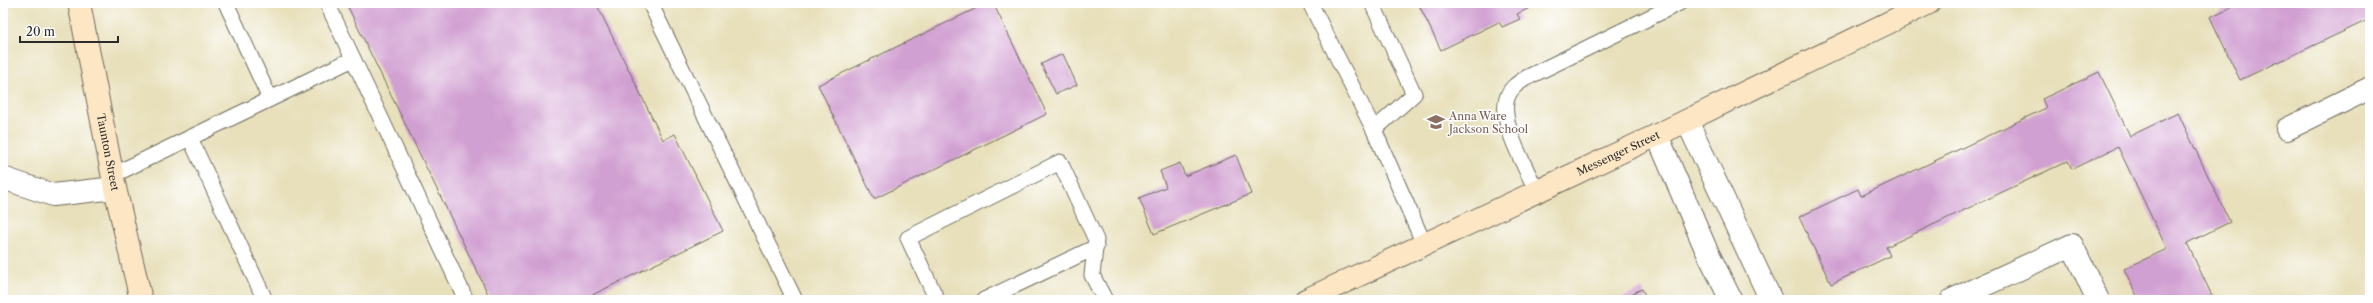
<svg xmlns="http://www.w3.org/2000/svg" width="2373" height="303" font-family="'Libre Caslon Text',serif">
<rect width="100%" height="100%" fill="#fff"/>
<filter id="ink" filterUnits="userSpaceOnUse"><feTurbulence type="fractalNoise" baseFrequency=".025" numOctaves="2"/><feDisplacementMap in="SourceGraphic" scale="8" xChannelSelector="R" yChannelSelector="G"/><feConvolveMatrix kernelMatrix="1 2 1 2 8 2 1 2 1" color-interpolation-filters="sRGB"/></filter>
<filter id="wash" filterUnits="userSpaceOnUse"><feTurbulence type="fractalNoise" baseFrequency=".012" numOctaves="4" result="noise"/><feDisplacementMap in="SourceGraphic" scale="16" xChannelSelector="R" yChannelSelector="G"/><feGaussianBlur stdDeviation="0.9" result="paint"/><feColorMatrix in="noise" values="0 0 0 0 0 0 0 0 0 0 0 0 0 0 0 0 0 1.4 0 .05"/><feComposite in="paint" operator="in"/></filter>
<g filter="url(#wash)">
<rect width="100%" height="100%" fill="#e8e0bb"/>
<g id="blocks">
<!-- building -->
<g fill="#d1a0d2">
<path d="M 346,3 L 596,3 L 663,140 L 675,134 L 723,231 L 582,300 L 491,300 Z"/>
<path d="M 987,3 L 993,3 L 1047,114 L 874,199 L 818,85 Z"/>
<path d="M 1418,3 L 1540,3 L 1517,14 L 1520,19 L 1502,27 L 1499,22 L 1441,50 Z"/>
<path d="M 2240,3 L 2370,3 L 2370,19 L 2240,80 L 2210,17 Z"/>
<path d="M 1063,54 L 1077,85 L 1056,94 L 1041,64 Z"/>
<path d="M 2099,72 L 2130,136 L 2178,113 L 2230,222 L 2187,243 L 2214,300 L 2139,300 L 2124,269 L 2167,249 L 2118,147 L 2072,169 L 2068,161 L 1886,247 L 1890,256 L 1831,284 L 1799,217 L 1858,189 L 1861,196 L 2046,108 L 2042,99 Z"/>
<path d="M 1236,155 L 1251,194 L 1154,234 L 1139,198 L 1166,187 L 1160,171 L 1180,163 L 1185,176 Z"/>
<path d="M 1642,289 L 1647,300 L 1618,300 Z"/>
</g>
</g>
</g>
<g filter="url(#ink)">
<use href="#blocks" fill-opacity="0" stroke="#6d6a5d" stroke-width="1"/>
<g fill="none" stroke-linecap="round" stroke-linejoin="round">
<!-- lane casing -->
<g stroke="#6d6a5d" stroke-width="17">
<g id="lane">
<path d="M 226,3 L 270,99"/>
<path d="M 327,3 L 466,300"/>
<path d="M 650,3 L 794,298 L 789,300"/>
<path d="M 1310,3 L 1374,130 L 1424,244"/>
<path d="M 1372,3 L 1414,94 L 1374,130"/>
<path d="M 190,138 L 265,300"/>
<path d="M 113,175 L 353,59"/>
<path d="M 1536,190 C 1526,167 1499,123 1507,98 C 1510,88 1518,83 1526,78 L 1679,3"/>
<path d="M 937,300 L 908,238 L 1060,162 L 1096,240 L 1092,275 L 1105,300"/>
<path d="M 984,300 L 1096,247"/>
</g>
</g>
<!-- street casing -->
<g stroke="#6d6a5d" stroke-width="24">
<g id="street">
<path d="M 1687,121 L 1771,300"/>
<path d="M 2287,129 L 2370,88"/>
<path d="M 1657,135 L 1705,247 L 1731,300"/>
<path d="M 3,178 L 53,195 L 115,188"/>
<path d="M 1952,300 L 2072,245 L 2098,300"/>
</g>
</g>
<!-- secondary casing -->
<g stroke="#6d6a5d" stroke-width="24">
<g id="secondary">
<path id="s1" d="M 79,3 L 115,188 L 141,300"/>
<path id="s2" d="M 1306,300 L 1657,135 L 1929,3"/>
</g>
</g>
<!-- lane -->
<use href="#lane" stroke="#fff" stroke-width="15"/>
<!-- street -->
<use href="#street" stroke="#fff" stroke-width="22"/>
<!-- secondary -->
<use href="#secondary" stroke="#fce6c4" stroke-width="22"/>
</g>
</g>
<!-- icons -->
<defs>
<g id="school-bare" transform="scale(1.38)"><path d="M0-5L7-2L0 1L-7-2ZM-4 1L0 2.5L4 1V4Q0 6-4 4Z" fill="#8d6e63" stroke="#fff" stroke-width="2.5" paint-order="stroke"/></g>
</defs>
<g fill-rule="evenodd">
<use href="#school-bare" x="1436" y="122"/>
</g>
<g text-anchor="middle" dominant-baseline="central" stroke-width="3" stroke-linejoin="round" paint-order="stroke">
<!-- education labels -->
<g font-size="11" fill="#785e54" stroke="#fff" text-anchor="start">
<text x="1449" y="116">Anna Ware<tspan x="1449" dy="13">Jackson School</tspan></text>
</g>
<!-- street labels -->
<g font-size="11" fill="#2b2b2b" stroke="#fff">
<text stroke="none"><textPath href="#s1" startOffset="152">Taunton Street</textPath></text>
<text stroke="none"><textPath href="#s2" startOffset="345">Messenger Street</textPath></text>
</g>
</g>
<!-- margin -->
<rect width="2373" height="303" fill="none" stroke="#fff" stroke-width="16"/>
<!-- scale -->
<path d="M20 36v6h98v-6" fill="none" stroke="#2b2b2b" stroke-width="2"/>
<text x="26" y="36" font-size="12" fill="#2b2b2b" stroke="#ffffff" stroke-width="3" paint-order="stroke">20 m</text>
</svg>
